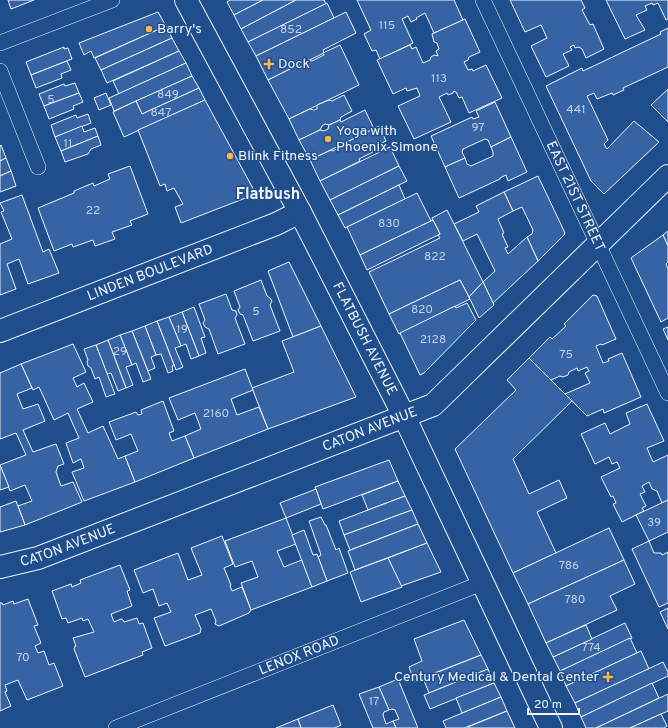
<svg xmlns="http://www.w3.org/2000/svg" width="668" height="728" font-family="Overpass,sans-serif">
<rect width="100%" height="100%" fill="#1f4e8c"/>
<!-- building -->
<g fill="#3563a3" stroke="#f2f6ff">
<path d="M 8,0 L 34,0 L 11,9 Z"/>
<path d="M 230,0 L 263,0 L 234,15 L 227,2 Z"/>
<path d="M 263,0 L 296,0 L 241,29 L 234,15 Z"/>
<path d="M 296,0 L 324,0 L 326,4 L 248,42 L 241,29 Z"/>
<path d="M 357,0 L 454,0 L 463,20 L 434,33 L 425,13 L 416,18 L 417,19 L 411,22 L 408,16 L 402,19 L 413,43 L 380,59 L 376,50 L 372,51 L 364,34 L 371,30 Z"/>
<path d="M 510,0 L 581,0 L 585,8 L 582,10 L 590,25 L 593,24 L 604,49 L 586,58 L 582,49 L 579,47 L 575,48 L 574,45 L 570,47 L 572,50 L 563,54 L 569,66 L 546,77 L 531,46 L 547,38 L 541,25 L 525,32 Z"/>
<path d="M 606,0 L 668,0 L 668,19 L 666,20 L 658,3 L 653,5 L 652,3 L 645,6 L 647,10 L 636,15 L 645,30 L 625,39 Z"/>
<path d="M 327,3 L 334,18 L 256,56 L 248,42 Z"/>
<path d="M 158,12 L 166,26 L 94,58 L 91,51 L 84,55 L 79,43 Z"/>
<path d="M 346,12 L 356,33 L 323,50 L 324,53 L 268,80 L 256,56 Z"/>
<path d="M 465,19 L 480,52 L 469,57 L 468,60 L 464,62 L 468,70 L 472,69 L 473,71 L 486,65 L 502,98 L 469,113 L 462,97 L 459,98 L 456,92 L 454,91 L 453,93 L 448,95 L 447,93 L 439,97 L 451,122 L 414,139 L 398,106 L 420,96 L 417,88 L 407,91 L 406,88 L 393,94 L 377,60 L 410,45 L 412,49 L 416,47 L 423,63 L 430,60 L 431,57 L 434,55 L 438,56 L 436,51 L 439,49 L 437,43 L 434,42 L 432,34 Z"/>
<path d="M 166,26 L 172,38 L 101,70 L 95,58 Z"/>
<path d="M 668,28 L 668,67 L 623,88 L 624,90 L 613,95 L 612,93 L 597,99 L 594,93 L 587,96 L 608,140 L 604,144 L 607,149 L 634,121 L 659,142 L 604,194 L 591,181 L 546,86 L 582,68 L 583,71 L 661,34 L 660,32 Z"/>
<path d="M 172,38 L 179,51 L 107,83 L 101,70 Z"/>
<path d="M 340,45 L 359,85 L 289,119 L 268,80 L 308,60 L 312,61 L 324,55 L 323,53 Z"/>
<path d="M 64,47 L 64,49 L 68,48 L 72,59 L 31,75 L 26,62 Z"/>
<path d="M 179,51 L 186,63 L 119,94 L 113,81 Z"/>
<path d="M 67,61 L 71,70 L 61,74 L 62,78 L 36,88 L 31,75 Z"/>
<path d="M 186,63 L 192,76 L 114,111 L 109,98 Z"/>
<path d="M 192,76 L 199,88 L 142,114 L 136,101 Z"/>
<path d="M 75,83 L 79,93 L 44,106 L 39,94 L 64,84 L 65,86 Z"/>
<path d="M 199,88 L 205,100 L 124,137 L 113,112 L 136,101 L 142,114 Z"/>
<path d="M 668,89 L 668,122 L 651,105 Z"/>
<path d="M 79,93 L 83,102 L 73,106 L 74,109 L 49,119 L 44,106 Z"/>
<path d="M 106,93 L 111,105 L 99,110 L 94,98 Z"/>
<path d="M 344,95 L 352,111 L 341,117 L 340,120 L 329,125 L 325,124 L 322,126 L 320,130 L 299,140 L 289,119 L 310,109 L 314,110 L 317,109 L 317,105 L 329,100 L 332,101 Z"/>
<path d="M 205,100 L 256,194 L 181,223 L 175,207 L 183,204 L 174,188 L 167,191 L 165,184 L 160,186 L 138,130 Z"/>
<path d="M 495,102 L 511,137 L 491,147 L 488,140 L 485,139 L 463,149 L 462,152 L 465,158 L 445,167 L 431,136 L 472,117 L 473,119 L 479,117 L 476,111 Z"/>
<path d="M 365,110 L 374,129 L 310,160 L 299,140 L 320,130 L 324,131 L 328,129 L 329,125 L 340,120 L 341,122 Z"/>
<path d="M 88,114 L 91,123 L 55,137 L 51,125 L 76,115 L 77,118 Z"/>
<path d="M 82,126 L 84,132 L 95,128 L 98,136 L 61,151 L 55,137 Z"/>
<path d="M 379,126 L 386,141 L 371,148 L 373,152 L 359,159 L 360,161 L 320,181 L 310,160 L 331,150 L 333,151 L 338,148 L 339,146 Z"/>
<path d="M 98,136 L 101,145 L 91,149 L 88,154 L 65,162 L 61,151 Z"/>
<path d="M 511,137 L 527,172 L 508,181 L 506,175 L 500,178 L 500,179 L 459,198 L 445,167 L 465,158 L 467,164 L 471,166 L 493,156 L 493,152 L 491,147 Z"/>
<path d="M 1,145 L 6,158 L 0,161 L 0,146 Z"/>
<path d="M 390,147 L 399,166 L 330,200 L 320,181 Z"/>
<path d="M 6,158 L 11,171 L 0,176 L 0,161 Z"/>
<path d="M 130,166 L 148,214 L 130,221 L 132,225 L 112,232 L 115,239 L 95,246 L 93,240 L 73,247 L 72,244 L 54,251 L 38,208 L 74,193 L 74,191 L 93,183 L 94,186 L 110,179 L 108,174 Z"/>
<path d="M 399,166 L 407,181 L 338,215 L 330,200 Z"/>
<path d="M 11,171 L 16,186 L 0,192 L 0,176 Z"/>
<path d="M 538,176 L 565,233 L 564,235 L 538,261 L 527,237 L 532,234 L 533,230 L 522,207 L 513,211 L 504,192 Z"/>
<path d="M 399,185 L 405,199 L 345,228 L 338,215 Z"/>
<path d="M 504,192 L 513,211 L 498,219 L 504,233 L 502,234 L 508,247 L 505,248 L 508,254 L 527,237 L 538,261 L 493,303 L 483,282 L 495,271 L 477,234 L 463,241 L 454,224 L 479,212 L 476,206 Z"/>
<path d="M 417,193 L 431,221 L 360,255 L 347,227 Z"/>
<path d="M 22,195 L 43,252 L 49,249 L 59,273 L 28,284 L 19,259 L 7,264 L 16,289 L 0,295 L 0,244 L 12,239 L 1,212 L 4,211 L 0,203 Z"/>
<path d="M 447,210 L 483,282 L 469,297 L 460,280 L 389,314 L 369,272 L 440,238 L 438,235 L 440,234 L 432,218 Z"/>
<path d="M 433,220 L 440,234 L 367,270 L 360,255 Z"/>
<path d="M 668,231 L 668,246 L 663,235 Z"/>
<path d="M 663,235 L 668,246 L 668,262 L 666,264 L 668,269 L 668,318 L 661,322 L 631,258 Z"/>
<path d="M 289,262 L 321,326 L 293,337 L 268,271 Z"/>
<path d="M 261,280 L 267,296 L 270,298 L 272,301 L 270,305 L 280,331 L 253,341 L 243,315 L 240,314 L 238,310 L 240,307 L 234,291 Z"/>
<path d="M 460,280 L 470,299 L 399,334 L 389,314 Z"/>
<path d="M 483,282 L 494,305 L 479,318 L 469,297 Z"/>
<path d="M 226,294 L 232,310 L 236,311 L 237,315 L 235,318 L 245,344 L 218,354 L 209,329 L 205,327 L 203,323 L 205,320 L 199,304 Z"/>
<path d="M 593,295 L 597,296 L 616,339 L 602,345 L 601,344 L 596,346 L 603,363 L 609,361 L 608,359 L 622,353 L 641,397 L 604,413 L 603,409 L 587,416 L 565,394 L 590,383 L 585,373 L 589,371 L 587,367 L 578,371 L 577,368 L 569,372 L 568,375 L 563,377 L 560,376 L 551,380 L 529,358 L 550,337 L 552,339 L 566,326 L 564,324 Z"/>
<path d="M 467,303 L 476,320 L 424,373 L 420,375 L 400,333 L 455,306 L 456,308 Z"/>
<path d="M 194,307 L 205,337 L 201,338 L 206,353 L 199,356 L 182,312 Z"/>
<path d="M 182,312 L 199,356 L 191,359 L 186,344 L 181,346 L 169,317 Z"/>
<path d="M 169,317 L 181,346 L 175,348 L 183,367 L 176,370 L 157,321 Z"/>
<path d="M 157,321 L 174,365 L 172,366 L 173,371 L 168,373 L 161,354 L 156,355 L 145,326 Z"/>
<path d="M 145,326 L 156,355 L 151,357 L 155,368 L 148,371 L 132,331 Z"/>
<path d="M 321,326 L 356,397 L 268,429 L 252,388 L 294,372 L 282,341 Z"/>
<path d="M 668,327 L 668,340 L 663,329 Z"/>
<path d="M 132,331 L 151,379 L 143,382 L 136,363 L 132,365 L 120,335 Z"/>
<path d="M 120,335 L 132,365 L 126,367 L 133,385 L 126,388 L 108,340 Z"/>
<path d="M 108,340 L 126,388 L 118,391 L 111,373 L 107,374 L 96,345 Z"/>
<path d="M 73,344 L 86,372 L 73,378 L 77,387 L 84,383 L 93,402 L 77,409 L 88,433 L 103,426 L 118,459 L 125,456 L 135,482 L 84,501 L 72,472 L 84,468 L 81,459 L 73,463 L 66,443 L 79,438 L 68,413 L 54,420 L 39,387 L 33,390 L 21,364 Z"/>
<path d="M 96,345 L 115,394 L 106,397 L 99,377 L 95,379 L 91,368 L 88,366 L 87,362 L 88,360 L 84,349 Z"/>
<path d="M 529,358 L 572,401 L 513,459 L 529,494 L 559,480 L 567,498 L 537,512 L 556,553 L 513,573 L 455,449 L 516,390 L 507,380 Z"/>
<path d="M 21,364 L 32,388 L 17,394 L 23,409 L 38,404 L 45,421 L 23,430 L 33,452 L 56,444 L 64,464 L 58,466 L 56,472 L 61,486 L 73,482 L 82,502 L 25,525 L 18,506 L 32,501 L 25,485 L 10,491 L 0,465 L 26,455 L 16,433 L 0,439 L 0,373 Z"/>
<path d="M 245,369 L 253,390 L 231,399 L 237,415 L 259,407 L 268,429 L 194,458 L 185,436 L 201,429 L 195,413 L 178,420 L 169,398 Z"/>
<path d="M 163,401 L 174,431 L 169,433 L 172,441 L 185,436 L 194,458 L 135,482 L 125,456 L 138,451 L 131,434 L 116,440 L 109,422 L 136,412 L 138,415 L 142,414 L 141,410 Z"/>
<path d="M 647,404 L 664,441 L 647,448 L 653,462 L 668,455 L 668,500 L 662,503 L 657,491 L 652,489 L 649,482 L 642,486 L 645,492 L 640,494 L 646,506 L 642,508 L 644,511 L 622,522 L 613,504 L 616,503 L 613,496 L 611,497 L 601,477 L 620,468 L 617,462 L 612,464 L 609,457 L 595,464 L 581,434 L 605,423 L 610,434 L 630,424 L 626,413 Z"/>
<path d="M 389,460 L 398,481 L 323,509 L 315,487 Z"/>
<path d="M 0,465 L 9,487 L 0,490 Z"/>
<path d="M 398,481 L 405,496 L 368,510 L 362,495 Z"/>
<path d="M 316,489 L 321,504 L 286,518 L 280,503 Z"/>
<path d="M 405,496 L 412,510 L 344,535 L 339,521 Z"/>
<path d="M 668,500 L 668,532 L 649,541 L 636,515 Z"/>
<path d="M 16,501 L 25,525 L 0,532 L 0,507 Z"/>
<path d="M 412,510 L 418,524 L 350,550 L 344,535 Z"/>
<path d="M 321,517 L 325,525 L 326,525 L 336,550 L 339,548 L 348,573 L 327,581 L 318,557 L 321,555 L 309,521 Z"/>
<path d="M 286,518 L 296,544 L 277,551 L 284,567 L 302,560 L 312,587 L 251,610 L 241,583 L 258,577 L 252,561 L 235,567 L 225,541 Z"/>
<path d="M 418,524 L 427,543 L 355,570 L 348,551 Z"/>
<path d="M 609,528 L 624,560 L 528,604 L 513,573 Z"/>
<path d="M 304,530 L 313,555 L 317,554 L 327,581 L 312,587 L 292,535 Z"/>
<path d="M 222,536 L 233,564 L 224,568 L 231,585 L 230,586 L 232,591 L 242,587 L 251,610 L 249,613 L 219,626 L 215,624 L 216,621 L 211,609 L 195,615 L 201,629 L 200,633 L 165,646 L 154,618 L 171,612 L 167,603 L 159,606 L 153,589 L 143,593 L 134,570 L 178,553 L 188,580 L 202,575 L 191,548 Z"/>
<path d="M 649,541 L 654,553 L 661,553 L 662,555 L 668,552 L 668,603 L 659,607 L 632,549 Z"/>
<path d="M 427,543 L 441,572 L 401,586 L 388,558 Z"/>
<path d="M 388,558 L 402,587 L 361,602 L 350,572 Z"/>
<path d="M 624,560 L 635,584 L 610,596 L 617,610 L 546,643 L 528,604 Z"/>
<path d="M 120,565 L 130,590 L 127,591 L 132,606 L 111,614 L 114,622 L 121,619 L 123,620 L 124,622 L 137,618 L 139,624 L 143,623 L 152,648 L 142,652 L 143,655 L 85,677 L 74,649 L 75,646 L 76,646 L 73,638 L 94,632 L 88,619 L 83,621 L 82,618 L 68,623 L 66,618 L 62,619 L 52,591 L 71,584 L 72,587 L 81,583 L 80,580 Z"/>
<path d="M 28,599 L 38,625 L 34,626 L 41,643 L 35,646 L 38,653 L 44,651 L 49,665 L 54,663 L 63,686 L 27,700 L 18,680 L 5,685 L 7,691 L 5,692 L 11,706 L 0,711 L 0,603 L 2,603 L 3,605 L 13,601 L 14,604 Z"/>
<path d="M 668,608 L 668,629 L 660,612 Z"/>
<path d="M 464,620 L 481,655 L 414,681 L 409,667 L 422,661 L 414,639 Z"/>
<path d="M 625,623 L 632,638 L 560,671 L 553,657 Z"/>
<path d="M 586,625 L 592,639 L 553,657 L 546,643 Z"/>
<path d="M 630,638 L 637,653 L 566,686 L 560,671 Z"/>
<path d="M 641,651 L 649,669 L 575,703 L 566,686 Z"/>
<path d="M 481,655 L 488,669 L 429,693 L 423,678 Z"/>
<path d="M 663,662 L 668,672 L 668,676 L 581,717 L 575,703 Z"/>
<path d="M 488,669 L 494,683 L 430,709 L 424,695 Z"/>
<path d="M 398,679 L 418,728 L 396,728 L 393,721 L 399,719 L 395,710 L 392,709 L 389,710 L 379,687 Z"/>
<path d="M 494,683 L 501,697 L 462,713 L 456,698 Z"/>
<path d="M 652,683 L 659,698 L 596,728 L 586,728 L 581,717 Z"/>
<path d="M 379,687 L 389,710 L 384,712 L 383,715 L 386,724 L 393,721 L 396,728 L 373,728 L 359,694 Z"/>
<path d="M 668,694 L 668,711 L 661,714 L 630,728 L 596,728 Z"/>
<path d="M 501,697 L 507,711 L 464,728 L 446,728 L 443,721 Z"/>
<path d="M 333,705 L 341,725 L 335,728 L 301,728 L 298,719 Z"/>
<path d="M 507,711 L 515,728 L 468,728 L 468,727 Z"/>
<path d="M 661,714 L 667,726 L 664,728 L 630,728 Z"/>
<path d="M 298,719 L 301,728 L 276,728 Z"/>
</g>
<g fill="none" stroke-linecap="round" stroke-linejoin="round">
<!-- minor casing -->
<g stroke="#f2f6ff" stroke-width="16">
<g id="minor">
<path id="s1" d="M 483,0 L 668,393"/>
<path d="M 0,43 L 112,0"/>
<path d="M 0,71 L 38,167"/>
<path id="s2" d="M 116,728 L 482,583"/>
</g>
</g>
<!-- secondary casing -->
<g stroke="#f2f6ff" stroke-width="24">
<g id="secondary">
<path id="s3" d="M 0,331 L 276,224 L 300,212"/>
</g>
</g>
<!-- primary casing -->
<g stroke="#f2f6ff" stroke-width="24">
<g id="primary">
<path id="s4" d="M 186,0 L 300,212 L 404,416 L 551,728"/>
</g>
</g>
<!-- trunk casing -->
<g stroke="#f2f6ff" stroke-width="24">
<g id="trunk">
<path id="s5" d="M 0,567 L 38,558 L 433,405 L 668,176"/>
</g>
</g>
<!-- minor -->
<use href="#minor" stroke="#1f4e8c" stroke-width="15"/>
<!-- secondary -->
<use href="#secondary" stroke="#1f4e8c" stroke-width="22"/>
<!-- primary -->
<use href="#primary" stroke="#1f4e8c" stroke-width="22"/>
<!-- trunk -->
<use href="#trunk" stroke="#1f4e8c" stroke-width="22"/>
</g>
<!-- markers -->
<g fill="#ffb74d" stroke="#1f4e8c" stroke-width="1.5">
<circle cx="149" cy="29" r="4"/>
<path d="M267 58h4v4h4v4h-4v4h-4v-4h-4v-4h4z"/>
<circle cx="328" cy="139" r="4"/>
<circle cx="230" cy="156" r="4"/>
<path d="M606 671h4v4h4v4h-4v4h-4v-4h-4v-4h4z"/>
</g>
<g text-anchor="middle" dominant-baseline="central" stroke-width="3" stroke-linejoin="round" paint-order="stroke">
<!-- number labels -->
<g font-size="12" fill="#c3d1e8">
<text x="387" y="26">115</text>
<text x="291" y="30">852</text>
<text x="439" y="79">113</text>
<text x="168" y="95">849</text>
<text x="51" y="100">5</text>
<text x="576" y="110">441</text>
<text x="161" y="113">847</text>
<text x="478" y="128">97</text>
<text x="68" y="144">11</text>
<text x="93" y="211">22</text>
<text x="389" y="224">830</text>
<text x="435" y="257">822</text>
<text x="422" y="310">820</text>
<text x="256" y="312">5</text>
<text x="182" y="330">19</text>
<text x="433" y="340">2128</text>
<text x="120" y="352">29</text>
<text x="566" y="355">75</text>
<text x="216" y="414">2160</text>
<text x="654" y="523">39</text>
<text x="569" y="566">786</text>
<text x="575" y="600">780</text>
<text x="591" y="648">774</text>
<text x="23" y="658">70</text>
<text x="374" y="702">17</text>
</g>
<!-- poi labels -->
<g font-size="14" fill="#f2f6ff" stroke="#1f4e8c" text-anchor="start">
<text x="157" y="29">Barry's</text>
<text x="278" y="64">Dock</text>
<text x="336" y="131">Yoga with<tspan x="336" dy="16">Phoenix Simone</tspan></text>
<text x="238" y="156">Blink Fitness</text>
<text x="599" y="677" text-anchor="end">Century Medical &amp; Dental Center</text>
</g>
<!-- street labels -->
<g font-size="14" fill="#f2f6ff" stroke="#1f4e8c">
<text stroke="none"><textPath href="#s1" startOffset="217">EAST 21ST STREET</textPath></text>
<text stroke="none"><textPath href="#s3" startOffset="161">LINDEN BOULEVARD</textPath></text>
<text stroke="none"><textPath href="#s4" startOffset="383">FLATBUSH AVENUE</textPath></text>
<text stroke="none"><textPath href="#s5" startOffset="395">CATON AVENUE</textPath></text>
<text stroke="none"><textPath href="#s5" startOffset="71">CATON AVENUE</textPath></text>
<text stroke="none"><textPath href="#s2" startOffset="197">LENOX ROAD</textPath></text>
</g>
<!-- quarter labels -->
<g font-size="16" font-weight="bold" fill="#f2f6ff" stroke="#1f4e8c">
<text x="268" y="195">Flatbush</text>
</g>
</g>
<!-- scale -->
<path d="M528 708v6h51v-6" fill="none" stroke="#f2f6ff" stroke-width="2"/>
<text x="534" y="708" font-size="12" fill="#f2f6ff" stroke="#1f4e8c" stroke-width="3" paint-order="stroke">20 m</text>
</svg>
